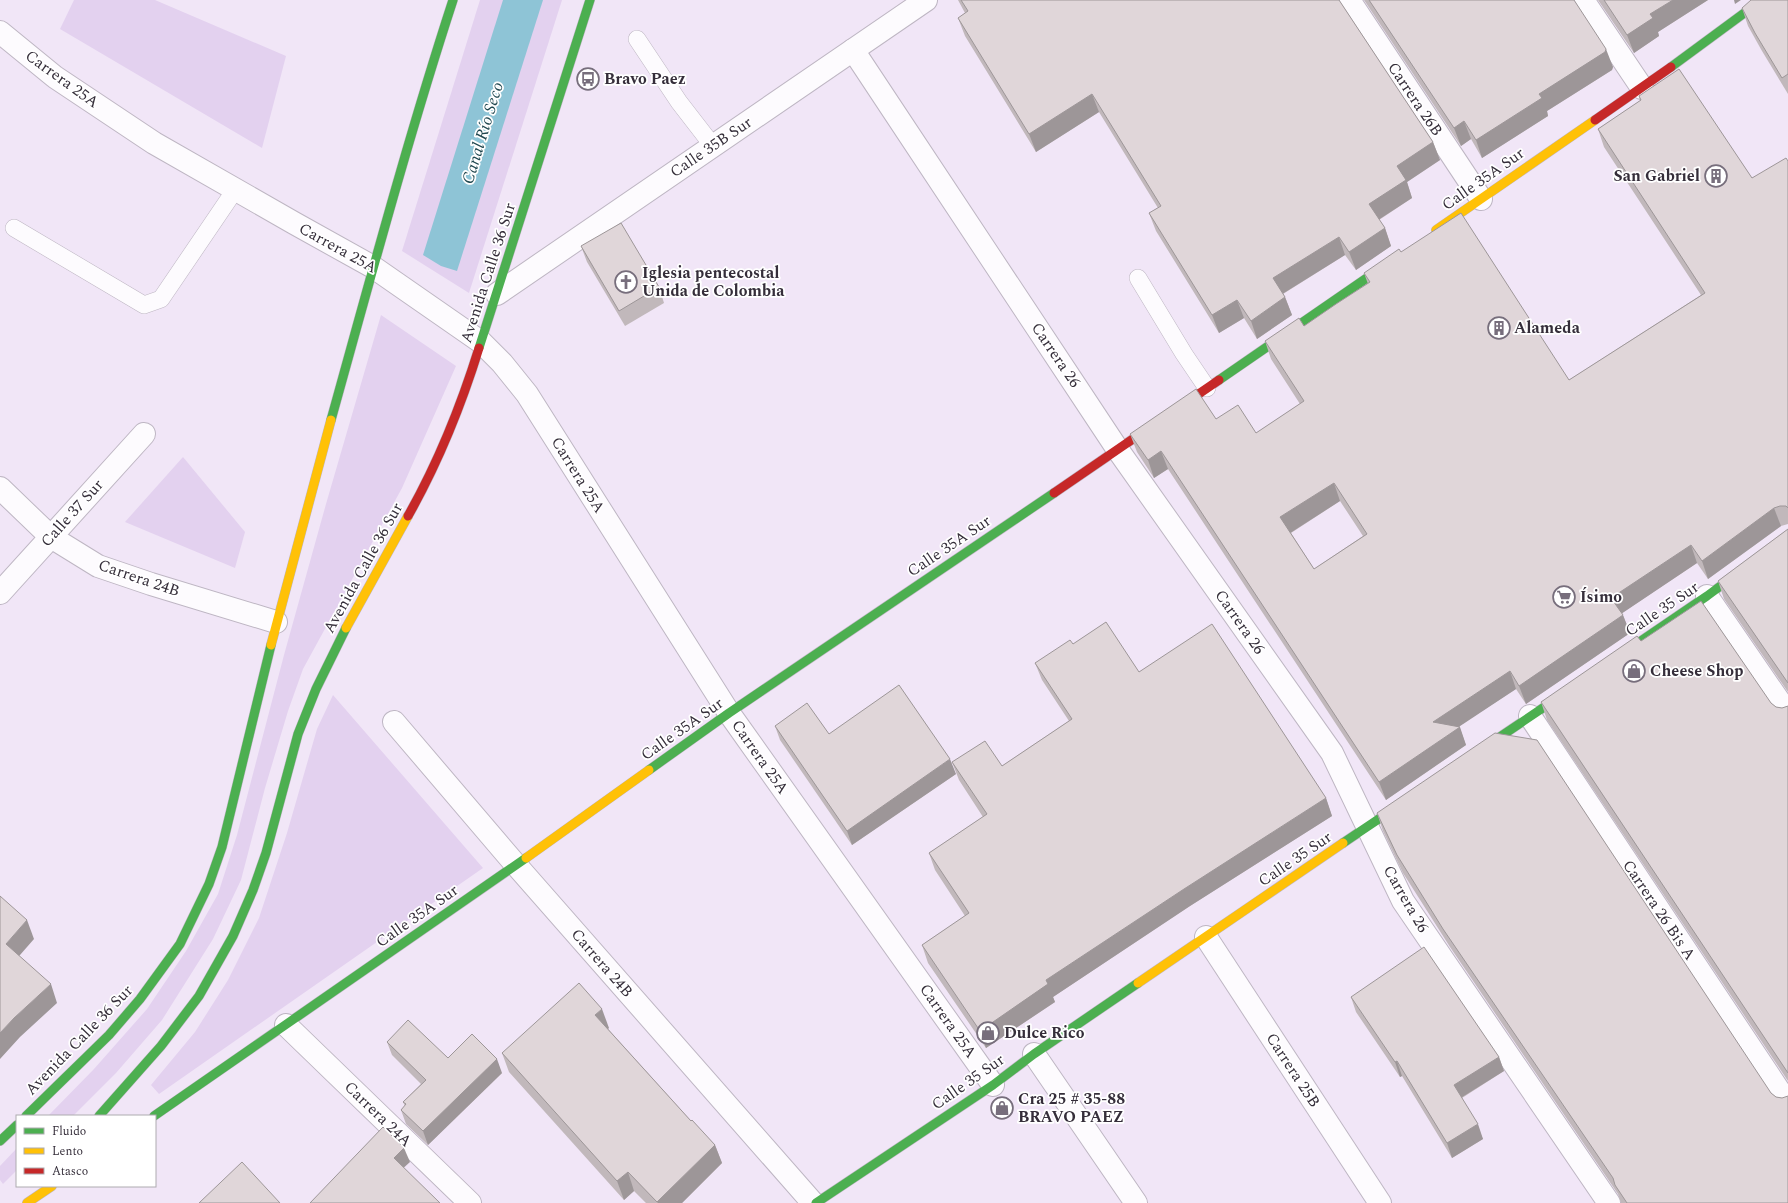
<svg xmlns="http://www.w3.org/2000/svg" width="1788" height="1203" font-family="Spectral,serif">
<rect width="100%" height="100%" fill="#f1e6f7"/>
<!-- green -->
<g fill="#e3d1ef">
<path d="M 74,0 L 155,0 L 286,56 L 262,148 L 60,29 Z"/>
<path d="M 480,0 L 562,0 L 469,293 L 402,251 Z"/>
<path d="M 381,315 L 456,366 L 402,488 L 303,669 L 288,711 L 265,788 L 241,880 L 213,939 L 162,1020 L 116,1073 L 73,1116 L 48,1116 L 94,1069 L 147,1009 L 186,951 L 218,894 L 237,835 L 284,655 L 326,504 Z"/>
<path d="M 183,457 L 245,532 L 235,568 L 125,522 Z"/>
<path d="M 333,695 L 483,868 L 159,1094 L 151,1085 L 195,1032 L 228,980 L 259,918 L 287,833 L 317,729 Z"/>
<path d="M 17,1148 L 17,1170 L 3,1184 L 0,1180 L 0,1166 Z"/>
</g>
<!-- water -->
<path fill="#8ec4d6" d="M 503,0 L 543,0 L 457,271 L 441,266 L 423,255 Z"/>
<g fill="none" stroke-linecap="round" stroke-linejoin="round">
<!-- lane casing -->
<g stroke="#beb6c3" stroke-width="18">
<g id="lane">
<path d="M 637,39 L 679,102 L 713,146"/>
<path d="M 14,228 L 144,305 L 161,299 L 235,190"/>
<path d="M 1138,278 L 1184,354 L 1207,388"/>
</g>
</g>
<!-- street casing -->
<g stroke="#beb6c3" stroke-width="24">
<g id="street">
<path d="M 1349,0 L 1481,199"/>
<path d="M 1583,0 L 1642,88"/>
<path d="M 0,32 L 55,77 L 154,143 L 294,223 L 373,267 L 481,342 L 502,363 L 527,394 L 729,713 L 993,1085"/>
<path d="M 853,50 L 1118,450 L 1332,753 L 1403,901 L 1609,1203"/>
<path d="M 497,294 L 926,0"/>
<path d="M 0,488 L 51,537 L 98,566 L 151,584 L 276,622"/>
<path d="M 0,593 L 144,434"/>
<path d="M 1707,596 L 1788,714"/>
<path d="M 1530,716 L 1788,1104"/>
<path d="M 394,722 L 516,865 L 813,1203"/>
<path d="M 1206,937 L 1380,1203"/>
<path d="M 286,1025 L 470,1203"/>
<path d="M 1034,1054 L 1136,1203"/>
</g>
</g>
<!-- fast casing -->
<g stroke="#beb6c3" stroke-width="10">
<g id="fast">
<path d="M 1671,67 L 1762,0"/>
<path d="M 479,348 L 590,0"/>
<path d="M 1219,380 L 1390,262"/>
<path d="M 331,420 C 370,280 408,138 453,0"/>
<path d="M 1616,658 L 1707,596 L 1788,536"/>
<path d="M 1479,751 L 1568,691"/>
<path d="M 649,770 L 729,713 L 1054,493"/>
<path d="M 1343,843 L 1404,802"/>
<path d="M 26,1116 L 109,1035 L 140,999 L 180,944 L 209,884 L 222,847 L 271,645"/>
<path d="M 99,1116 L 161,1046 L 199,996 L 233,936 L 253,890 L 266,853 L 298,734 L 316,689 L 346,628"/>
<path d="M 154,1116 L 526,858"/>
<path d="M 0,1141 L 17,1125"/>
<path d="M 816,1203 L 993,1085 L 1034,1054 L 1138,983"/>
</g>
</g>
<!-- slow casing -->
<g stroke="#beb6c3" stroke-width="10">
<g id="slow">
<path d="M 1436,230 L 1595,120"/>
<path d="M 346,628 L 408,516"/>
<path d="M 271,645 L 331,420"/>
<path d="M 526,858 L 649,770"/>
<path d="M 1138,983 L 1343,843"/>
<path d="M 27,1203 L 52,1186"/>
</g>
</g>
<!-- jam casing -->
<g stroke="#beb6c3" stroke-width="10">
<g id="jam">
<path d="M 1595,120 L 1671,67"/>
<path d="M 1054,493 L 1219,380"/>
<path d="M 408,516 C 438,463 461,406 479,348"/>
</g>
</g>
<!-- lane -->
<use href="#lane" stroke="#fdfbfe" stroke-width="17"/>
<!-- street -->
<use href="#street" stroke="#fdfbfe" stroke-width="22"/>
<!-- fast -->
<use href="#fast" stroke="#4caf50" stroke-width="9"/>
<!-- slow -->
<use href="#slow" stroke="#ffc107" stroke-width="9"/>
<!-- jam -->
<use href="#jam" stroke="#c62828" stroke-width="9"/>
</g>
<!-- wall -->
<g fill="#c1b8bb" fill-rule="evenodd">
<path d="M 958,0 L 1339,0 L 1433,142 L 1440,160 L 1407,182 L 1412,198 L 1379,220 L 1385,228 L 1391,246 L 1356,270 L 1345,255 L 1283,294 L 1285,297 L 1292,315 L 1257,339 L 1244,318 L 1219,333 L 1156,231 L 1149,213 L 1158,208 L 1099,112 L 1036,152 L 965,36 L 958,18 L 965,13 Z"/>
<path d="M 1364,0 L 1574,0 L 1613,67 L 1612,70 L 1547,111 L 1548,116 L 1482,158 L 1471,139 L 1461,146 Z"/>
<path d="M 1598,0 L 1708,0 L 1658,32 L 1659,36 L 1634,53 Z"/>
<path d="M 1788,0 L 1788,94 L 1762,51 L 1748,26 L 1742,8 Z"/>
<path d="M 1639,96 L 1752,178 L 1788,161 L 1788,524 L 1781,526 L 1708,579 L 1697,563 L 1622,613 L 1630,633 L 1526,704 L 1516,689 L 1459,726 L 1466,745 L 1386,800 L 1168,469 L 1154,478 L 1137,452 L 1130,434 L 1216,419 L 1256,433 L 1300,404 L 1271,359 L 1265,341 L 1304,326 L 1368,284 L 1364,273 L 1401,252 L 1569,380 L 1701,295 L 1604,147 L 1598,129 L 1640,101 ZM 1340,501 L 1363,536 L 1314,569 L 1291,533 Z"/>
<path d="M 581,246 L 659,287 L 664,303 L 625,326 L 587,262 Z"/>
<path d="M 1788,529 L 1788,692 L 1724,599 L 1718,581 Z"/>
<path d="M 1641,641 L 1771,703 L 1776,707 L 1782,708 L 1788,706 L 1788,1081 L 1547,720 L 1541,702 Z"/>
<path d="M 1073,644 L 1139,672 L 1326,798 L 1332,816 L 1190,906 L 1053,997 L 1055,1002 L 986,1048 L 928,963 L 922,945 L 965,916 L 935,870 L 929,853 L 983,817 L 959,780 L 952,762 L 1002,766 L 1069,721 L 1042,680 L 1035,663 Z"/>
<path d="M 775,726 L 829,734 L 956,774 L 852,845 L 780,740 Z"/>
<path d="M 1377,813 L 1771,1093 L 1776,1097 L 1782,1098 L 1788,1203 L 1621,1203 L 1618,1194 L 1450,947 L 1403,873 L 1383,831 Z"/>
<path d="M 1351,997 L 1499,1057 L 1504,1071 L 1462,1098 L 1483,1139 L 1452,1158 L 1402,1076 L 1400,1077 L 1356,1012 Z"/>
<path d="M 609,1028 L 608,1029 L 691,1121 L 715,1145 L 722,1163 L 682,1203 L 646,1203 L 634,1191 L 624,1200 L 509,1072 L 502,1053 Z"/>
<path d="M 387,1042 L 448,1058 L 502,1073 L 428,1145 L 406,1124 L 401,1110 L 405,1106 L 403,1102 L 421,1084 L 392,1055 Z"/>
</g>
<!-- shaded-wall -->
<g fill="#9d9698">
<path d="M 1673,0 L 1708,0 L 1658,32 L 1659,36 L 1634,53 L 1627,35 L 1650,14 Z"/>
<path d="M 1734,0 L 1741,0 L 1735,4 Z"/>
<path d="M 1606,49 L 1613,67 L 1612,70 L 1547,111 L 1548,116 L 1482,158 L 1476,140 L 1539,94 Z"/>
<path d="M 1092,94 L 1099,112 L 1036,152 L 1029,134 Z"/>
<path d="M 1464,121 L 1471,139 L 1461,146 L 1454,128 Z"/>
<path d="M 1433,142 L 1440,160 L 1407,182 L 1412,198 L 1375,222 L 1369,204 L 1397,166 Z"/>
<path d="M 1385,228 L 1391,246 L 1356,270 L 1349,252 Z"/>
<path d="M 1339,237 L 1345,255 L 1279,296 L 1273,278 Z"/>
<path d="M 1285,297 L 1292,315 L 1257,339 L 1251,321 Z"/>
<path d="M 1237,300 L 1244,318 L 1219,333 L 1212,315 Z"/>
<path d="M 1161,451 L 1168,469 L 1154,478 L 1148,460 Z"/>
<path d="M 1334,483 L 1340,501 L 1287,535 L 1280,517 Z"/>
<path d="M 1774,508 L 1781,526 L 1708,579 L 1702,561 Z"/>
<path d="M 1691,545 L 1697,563 L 1618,616 L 1611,598 Z"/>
<path d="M 1623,615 L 1630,633 L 1526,704 L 1519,686 Z"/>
<path d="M 1510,671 L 1516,689 L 1439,740 L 1433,722 Z"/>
<path d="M 1460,727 L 1466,745 L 1386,800 L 1379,782 Z"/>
<path d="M 950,759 L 956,774 L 852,845 L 847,831 Z"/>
<path d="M 1326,798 L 1332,816 L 1190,906 L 1053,997 L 1055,1002 L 986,1048 L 980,1031 L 1046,980 L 1184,889 Z"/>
<path d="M 27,920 L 34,939 L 13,963 L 6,944 Z"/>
<path d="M 51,984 L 57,1003 L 20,1037 L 0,1059 L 0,1033 L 14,1018 Z"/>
<path d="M 602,1009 L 609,1028 L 602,1034 L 595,1015 Z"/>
<path d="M 1499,1057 L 1504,1071 L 1459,1099 L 1454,1085 Z"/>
<path d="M 497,1059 L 502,1073 L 428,1145 L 423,1131 Z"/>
<path d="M 1397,1061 L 1402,1076 L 1400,1077 L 1395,1062 Z"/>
<path d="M 1478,1124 L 1483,1139 L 1452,1158 L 1447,1143 Z"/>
<path d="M 715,1145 L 722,1163 L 682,1203 L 658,1203 L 657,1202 Z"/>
<path d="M 404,1148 L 410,1162 L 399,1172 L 394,1158 Z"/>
<path d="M 628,1172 L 634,1191 L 624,1200 L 617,1181 Z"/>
</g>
<!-- building -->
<g fill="#e0d6d9" stroke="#9d9698" fill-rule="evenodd">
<path d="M 961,0 L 1339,0 L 1433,142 L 1397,166 L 1406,180 L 1369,204 L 1385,228 L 1349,252 L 1339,237 L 1273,278 L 1285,297 L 1251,321 L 1237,300 L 1212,315 L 1149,213 L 1161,206 L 1092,94 L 1029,134 L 958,18 L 968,11 Z"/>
<path d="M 1369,0 L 1574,0 L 1606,49 L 1605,52 L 1539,94 L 1542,98 L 1476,140 L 1464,121 L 1454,128 Z"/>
<path d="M 1604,0 L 1673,0 L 1650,14 L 1653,18 L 1627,35 Z"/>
<path d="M 1751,0 L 1788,0 L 1788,74 L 1782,78 L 1755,33 L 1742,8 Z"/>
<path d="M 1679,69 L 1752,178 L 1786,158 L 1788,161 L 1788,508 L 1786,506 L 1780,506 L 1774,508 L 1702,561 L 1691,545 L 1611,598 L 1623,615 L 1519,686 L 1510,671 L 1433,722 L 1460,727 L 1379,782 L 1161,451 L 1148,460 L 1130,434 L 1196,389 L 1216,419 L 1238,405 L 1256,433 L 1304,401 L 1265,341 L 1299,318 L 1304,326 L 1336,304 L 1370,282 L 1364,273 L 1399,249 L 1401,252 L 1461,213 L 1569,380 L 1705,293 L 1598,129 L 1641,100 L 1639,96 ZM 1334,483 L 1367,534 L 1314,569 L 1280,517 Z"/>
<path d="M 621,223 L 659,287 L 619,311 L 581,246 Z"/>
<path d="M 1788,529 L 1788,683 L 1718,581 Z"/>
<path d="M 1701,601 L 1771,703 L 1776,707 L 1782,708 L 1788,706 L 1788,1073 L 1541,702 L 1637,636 L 1641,641 Z"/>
<path d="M 1106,622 L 1139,672 L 1212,624 L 1326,798 L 1184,889 L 1046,980 L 1048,984 L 980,1031 L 922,945 L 969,913 L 929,853 L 987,814 L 952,762 L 985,741 L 1002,766 L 1072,719 L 1035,663 L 1070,640 L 1073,644 Z"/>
<path d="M 899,685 L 950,759 L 847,831 L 775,726 L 807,703 L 829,734 Z"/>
<path d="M 1495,733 L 1537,740 L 1771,1093 L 1776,1097 L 1782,1098 L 1788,1096 L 1788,1203 L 1627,1203 L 1615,1185 L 1613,1178 L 1443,929 L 1397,855 L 1377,813 Z"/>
<path d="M 0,896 L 27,920 L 6,944 L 51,984 L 14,1018 L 0,1033 Z"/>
<path d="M 1424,947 L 1499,1057 L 1454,1085 L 1478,1124 L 1447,1143 L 1397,1061 L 1395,1062 L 1351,997 Z"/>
<path d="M 579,983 L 602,1009 L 595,1015 L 691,1121 L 692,1120 L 715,1145 L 657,1202 L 628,1172 L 617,1181 L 502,1053 Z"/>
<path d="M 408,1020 L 448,1058 L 472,1034 L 497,1059 L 423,1131 L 401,1110 L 406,1104 L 403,1102 L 426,1080 L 387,1042 Z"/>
<path d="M 383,1127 L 404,1148 L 394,1158 L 440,1203 L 310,1203 Z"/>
<path d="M 242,1162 L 280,1203 L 199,1203 Z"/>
</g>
<!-- icons -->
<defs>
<g id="bus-ring" transform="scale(1.15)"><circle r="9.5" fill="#fff" stroke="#776e7c" stroke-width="1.5"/><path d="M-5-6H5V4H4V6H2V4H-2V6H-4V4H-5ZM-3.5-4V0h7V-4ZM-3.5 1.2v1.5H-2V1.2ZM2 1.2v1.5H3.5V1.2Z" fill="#776e7c"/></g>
<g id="building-ring" transform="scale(1.15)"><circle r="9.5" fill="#fff" stroke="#776e7c" stroke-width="1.5"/><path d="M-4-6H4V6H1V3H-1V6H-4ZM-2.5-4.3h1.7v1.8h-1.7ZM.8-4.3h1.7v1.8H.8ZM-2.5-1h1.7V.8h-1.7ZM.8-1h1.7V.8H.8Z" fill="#776e7c"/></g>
<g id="church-ring" transform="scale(1.15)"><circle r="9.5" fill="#fff" stroke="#776e7c" stroke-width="1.5"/><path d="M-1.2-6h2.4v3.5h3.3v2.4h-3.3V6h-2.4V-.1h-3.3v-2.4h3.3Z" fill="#776e7c"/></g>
<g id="supermarket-ring" transform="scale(1.15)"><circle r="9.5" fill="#fff" stroke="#776e7c" stroke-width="1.5"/><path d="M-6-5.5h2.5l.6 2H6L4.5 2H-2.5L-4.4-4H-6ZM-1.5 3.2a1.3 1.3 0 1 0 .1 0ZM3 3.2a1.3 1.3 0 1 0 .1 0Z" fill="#776e7c"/></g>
<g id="shop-ring" transform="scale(1.15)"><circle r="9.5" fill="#fff" stroke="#776e7c" stroke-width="1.5"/><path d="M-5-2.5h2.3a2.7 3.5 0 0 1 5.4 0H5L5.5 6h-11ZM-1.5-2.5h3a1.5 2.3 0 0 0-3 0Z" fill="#776e7c"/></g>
</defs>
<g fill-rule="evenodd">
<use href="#bus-ring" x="588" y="79"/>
<use href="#building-ring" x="1716" y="176"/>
<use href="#church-ring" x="626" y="282"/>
<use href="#building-ring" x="1499" y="328"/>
<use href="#supermarket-ring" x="1564" y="597"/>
<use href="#shop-ring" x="1634" y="671"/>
<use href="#shop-ring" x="988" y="1033"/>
<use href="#shop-ring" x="1002" y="1108"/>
</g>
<g text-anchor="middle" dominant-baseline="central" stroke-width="3.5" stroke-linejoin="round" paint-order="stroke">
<!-- street labels -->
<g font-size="16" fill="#352e3a" stroke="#fff">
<text transform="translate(62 79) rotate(36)">Carrera 25A</text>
<text transform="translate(1415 99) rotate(56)">Carrera 26B</text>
<text transform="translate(711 147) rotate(-34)">Calle 35B Sur</text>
<text transform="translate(1483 179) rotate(-35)">Calle 35A Sur</text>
<text transform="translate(338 248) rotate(29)">Carrera 25A</text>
<text transform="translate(488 273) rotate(-72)">Avenida Calle 36 Sur</text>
<text transform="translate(1056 355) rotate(56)">Carrera 26</text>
<text transform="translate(578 475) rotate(58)">Carrera 25A</text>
<text transform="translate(72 513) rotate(-48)">Calle 37 Sur</text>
<text transform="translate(949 546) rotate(-34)">Calle 35A Sur</text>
<text transform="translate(363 568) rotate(-61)">Avenida Calle 36 Sur</text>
<text transform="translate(139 578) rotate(19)">Carrera 24B</text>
<text transform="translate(1662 609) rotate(-34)">Calle 35 Sur</text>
<text transform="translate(1240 622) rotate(55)">Carrera 26</text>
<text transform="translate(682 729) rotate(-35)">Calle 35A Sur</text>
<text transform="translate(760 757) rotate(55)">Carrera 25A</text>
<text transform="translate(1295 859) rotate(-34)">Calle 35 Sur</text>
<text transform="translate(1406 899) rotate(60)">Carrera 26</text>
<text transform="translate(1659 910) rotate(56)">Carrera 26 Bis A</text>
<text transform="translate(417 916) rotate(-35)">Calle 35A Sur</text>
<text transform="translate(602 963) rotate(49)">Carrera 24B</text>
<text transform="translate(948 1021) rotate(55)">Carrera 25A</text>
<text transform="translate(79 1040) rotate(-46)">Avenida Calle 36 Sur</text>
<text transform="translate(1293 1070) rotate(57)">Carrera 25B</text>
<text transform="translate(968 1082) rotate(-35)">Calle 35 Sur</text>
<text transform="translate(378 1114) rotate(44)">Carrera 24A</text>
</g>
<!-- poi labels -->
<g font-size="16" font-weight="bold" fill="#352e3a" stroke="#fff" text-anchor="start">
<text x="604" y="79">Bravo Paez</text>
<text x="1700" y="176" text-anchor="end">San Gabriel</text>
<text x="642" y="273">Iglesia pentecostal<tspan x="642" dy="18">Unida de Colombia</tspan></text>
<text x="1514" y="328">Alameda</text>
<text x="1580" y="597">Ísimo</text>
<text x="1650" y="671">Cheese Shop</text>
<text x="1004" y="1033">Dulce Rico</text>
<text x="1018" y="1099">Cra 25 # 35-88<tspan x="1018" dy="18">BRAVO PAEZ</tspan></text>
</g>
<!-- water labels -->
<g font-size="17" font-style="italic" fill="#20474f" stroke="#fff">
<text transform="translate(483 133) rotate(-73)">Canal Río Seco</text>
</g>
</g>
<!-- legend -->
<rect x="16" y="1115" width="140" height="72" fill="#ffffff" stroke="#aeabb0"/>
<rect x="24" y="1128" width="20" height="6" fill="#4caf50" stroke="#aeabb0"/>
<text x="52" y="1135" font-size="12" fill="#352e3a">Fluido</text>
<rect x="24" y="1148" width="20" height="6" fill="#ffc107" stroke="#aeabb0"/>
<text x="52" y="1155" font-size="12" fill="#352e3a">Lento</text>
<rect x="24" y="1168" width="20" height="6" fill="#c62828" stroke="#aeabb0"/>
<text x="52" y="1175" font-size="12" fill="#352e3a">Atasco</text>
</svg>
